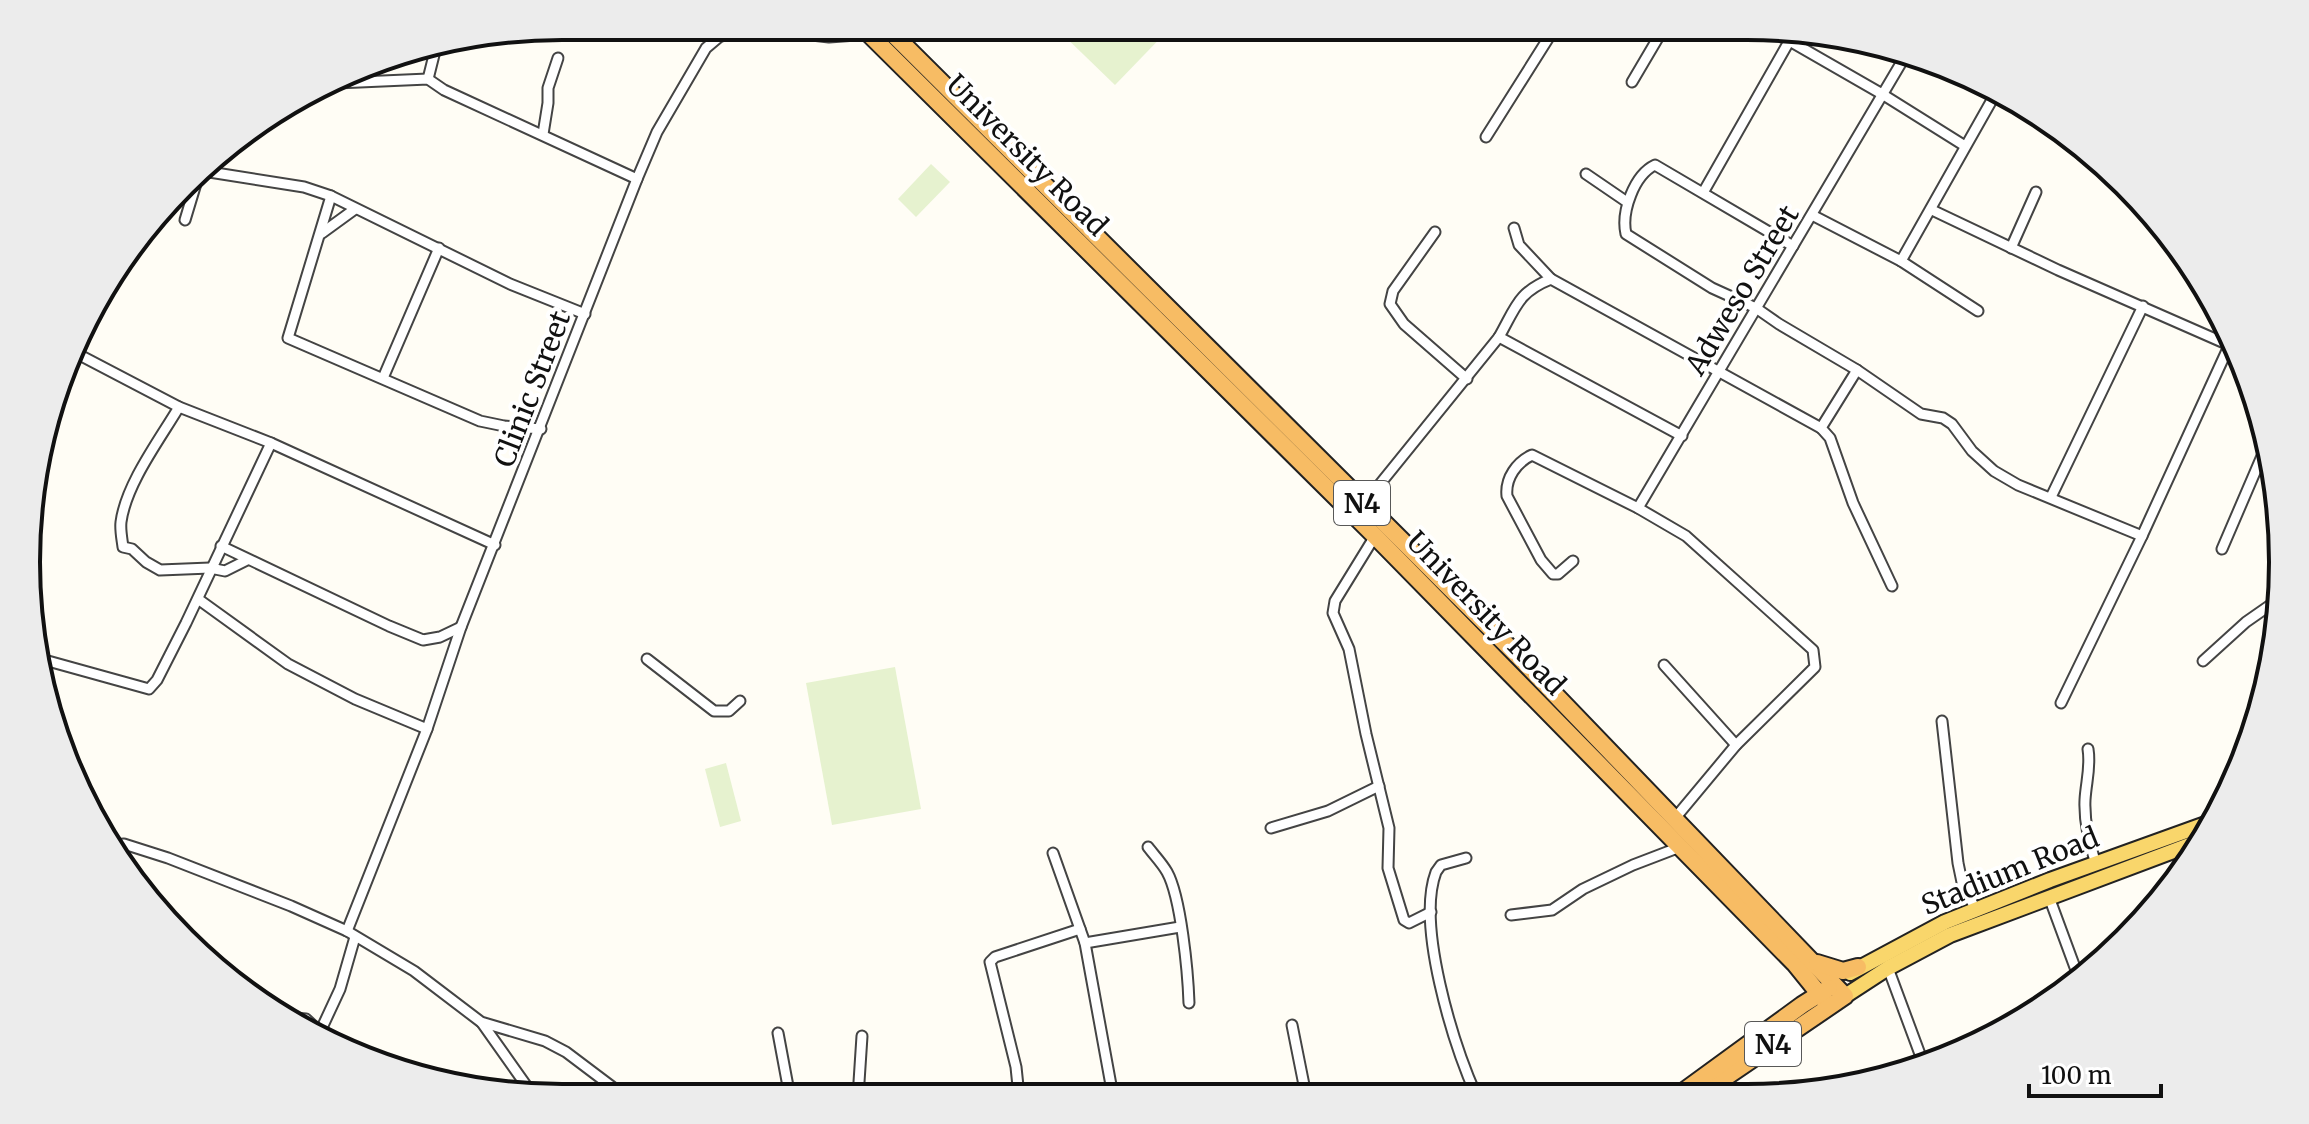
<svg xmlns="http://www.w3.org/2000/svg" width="2309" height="1124" font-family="Merriweather,serif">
<rect width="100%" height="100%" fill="#fffdf5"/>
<!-- pitch -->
<g fill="#e6f2cf">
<path d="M 1054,26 L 1172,26 L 1115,85 Z"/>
<path d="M 931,164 L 950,182 L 916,217 L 898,199 Z"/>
<path d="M 895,667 L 921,809 L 832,825 L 806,683 Z"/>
<path d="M 726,763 L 741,821 L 720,827 L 705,769 Z"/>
</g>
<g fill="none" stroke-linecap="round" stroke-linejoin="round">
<!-- minor casing -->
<g stroke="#444" stroke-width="13">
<g id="minor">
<path d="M 1767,28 L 1882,94 L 1965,146"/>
<path d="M 428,79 L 436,47"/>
<path d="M 1632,82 L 1665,26"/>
<path d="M 337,83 L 428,79 L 444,90 L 637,179"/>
<path d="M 543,134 L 548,103 L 548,88 L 558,58"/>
<path d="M 1486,137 L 1556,26"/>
<path d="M 203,171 L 304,187 L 331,196 L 510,284 L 585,314"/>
<path d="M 1586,174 L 1627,202"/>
<path d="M 1704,191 L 1795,31"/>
<path d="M 331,196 L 288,338 L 480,421 L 504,426 L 541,429"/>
<path d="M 1932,210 L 2058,270 L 2238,349"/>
<path d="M 1812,215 L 1901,261 L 1997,91"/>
<path d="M 185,220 L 198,177"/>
<path d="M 1514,228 L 1519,245 L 1551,279"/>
<path d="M 1435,232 L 1393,291 L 1390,304 L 1404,324 L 1467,379"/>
<path d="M 322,233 L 355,209"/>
<path d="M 1793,246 L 1655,165 C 1634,175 1621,212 1626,234 L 1712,288 L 1756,308 L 1779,324 L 1857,370 L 1921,414 L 1943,418 L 1952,424 L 1972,451 L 1994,471 L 2018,485 L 2142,536"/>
<path d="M 2011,248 L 2036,192"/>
<path d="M 1901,261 L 1978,311"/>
<path d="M 70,350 L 179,407 L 271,443 L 495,545"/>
<path d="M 1857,370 L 1821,428 L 1830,438 L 1853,503 L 1892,586"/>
<path d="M 383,378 L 439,248"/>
<path d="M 179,407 C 160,439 126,484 121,522 C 120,530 122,539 123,547 L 132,549 L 146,562 L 160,570 L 210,568 L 225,571 L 247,560"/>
<path d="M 1682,436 L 1499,337 C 1516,307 1518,292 1551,279 L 1821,428"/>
<path d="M 2051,497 L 2143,306"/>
<path d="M 1363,505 L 1499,337"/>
<path d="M 1638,508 L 1907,53"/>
<path d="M 1375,536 L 1335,601 L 1333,613 L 1349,649 L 1366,734 L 1389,828 L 1388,868 L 1404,920 L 1409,923 L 1431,912"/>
<path d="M 221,546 L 389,626 L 423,640 L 440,637 L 461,627"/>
<path d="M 2222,549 L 2268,442"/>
<path d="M 1573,561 L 1558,574 L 1553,574 L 1541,560 L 1507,496 C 1505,478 1517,462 1532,455 L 1638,508 L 1686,536 L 1813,650 L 1815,667 L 1736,745 L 1676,817"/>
<path d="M 198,599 L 288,664 L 355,699 L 427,729"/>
<path d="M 38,656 L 48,661 L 149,689 L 157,680 L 186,623 L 271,443"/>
<path d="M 647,659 L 714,711 L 729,711 L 740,701"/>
<path d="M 2203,661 L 2246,622 L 2279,599"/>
<path d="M 1664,665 L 1736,745"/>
<path d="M 2061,703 L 2142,536 L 2229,346"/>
<path d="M 1942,721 L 1958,863 L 1963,887 L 1976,909"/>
<path d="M 2088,749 C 2091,767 2086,782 2085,800 C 2084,822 2089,843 2096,864"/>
<path d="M 1271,828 L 1328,811 L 1379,786"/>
<path d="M 114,845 L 124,844 L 168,858 L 291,906 L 347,931 L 414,971 L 481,1022 L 545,1041 L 566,1052 L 627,1098"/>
<path d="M 1148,847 C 1154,855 1162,863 1167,872 C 1181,897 1188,973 1189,1003"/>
<path d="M 1053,853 L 1085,943 L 1113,1096"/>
<path d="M 1466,858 L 1441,865 L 1436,872 C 1416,925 1453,1043 1476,1095"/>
<path d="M 2049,897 L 2080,981"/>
<path d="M 1511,915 L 1552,910 L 1583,889 L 1633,865 L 1680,847"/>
<path d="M 347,931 L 427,729 L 461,627 L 637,179 L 657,132 L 706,48 L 719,37 L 742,27 L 829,37 L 870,34"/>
<path d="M 1085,943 L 1180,927"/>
<path d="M 1888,968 L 1924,1065"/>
<path d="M 282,1017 L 306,1019 L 320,1032 L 318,1036"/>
<path d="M 482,1023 L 533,1095"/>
<path d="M 1292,1025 L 1306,1095"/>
<path d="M 320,1032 L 340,989 L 355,937"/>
<path d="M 778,1033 L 790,1097"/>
<path d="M 1456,1095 L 1472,1086"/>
<path d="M 1019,1096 L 1016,1067 L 990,962 L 995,957 L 1080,929"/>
<path d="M 861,1097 L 859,1082 L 862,1036"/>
</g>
</g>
<!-- primary casing -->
<g stroke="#222" stroke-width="18">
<g id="primary">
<path d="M 1850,973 L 1945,922 L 2050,880 L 2211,822"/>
<path d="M 1845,996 L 1888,968 L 1950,935 L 2200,841"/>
</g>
</g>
<!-- trunk casing -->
<g stroke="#222" stroke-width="20">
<g id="trunk">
<path d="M 861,26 L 1375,536 L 1795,964 L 1829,1006"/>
<path d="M 885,26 L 1519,657 L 1845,996 L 1701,1094"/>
<path d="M 1817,963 L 1843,971 L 1858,967"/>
<path d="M 1680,1094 L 1802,1005 L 1829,988"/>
</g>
</g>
<!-- minor -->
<use href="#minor" stroke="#fff" stroke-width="9"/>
<!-- primary -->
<use href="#primary" stroke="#f9d66b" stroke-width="14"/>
<!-- trunk -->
<use href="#trunk" stroke="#f7bc64" stroke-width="16"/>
</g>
<g text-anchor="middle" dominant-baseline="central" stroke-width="8" stroke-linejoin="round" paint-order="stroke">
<!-- shield labels -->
<g fill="#fff" stroke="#585858" stroke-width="2">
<rect x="1334" y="481" width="56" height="44" rx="6"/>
<rect x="1745" y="1022" width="56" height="44" rx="6"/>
</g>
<g font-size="26" font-weight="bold" fill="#111">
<text x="1362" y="503">N4</text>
<text x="1773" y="1044">N4</text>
</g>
<!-- street labels -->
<g font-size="28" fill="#111" stroke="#fff">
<text transform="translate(1027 155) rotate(45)">University Road</text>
<text transform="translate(1742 290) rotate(-59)">Adweso Street</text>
<text transform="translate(532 389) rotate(-69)">Clinic Street</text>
<text transform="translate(1486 613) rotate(46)">University Road</text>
<text transform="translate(2010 871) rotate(-22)">Stadium Road</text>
</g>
</g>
<!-- crop -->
<path d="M0 0H2309V1124H0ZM562 40H1747A522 522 0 0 1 2269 562V562A522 522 0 0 1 1747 1084H562A522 522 0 0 1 40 562V562A522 522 0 0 1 562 40Z" fill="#ececec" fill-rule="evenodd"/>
<path fill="none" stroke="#111" stroke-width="4" d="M562 40H1747A522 522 0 0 1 2269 562V562A522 522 0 0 1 1747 1084H562A522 522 0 0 1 40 562V562A522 522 0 0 1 562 40Z"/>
<!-- scale -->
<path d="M2029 1084v12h132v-12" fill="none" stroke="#111111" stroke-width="4"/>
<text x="2041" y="1084" font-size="24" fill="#111111" stroke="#ffffff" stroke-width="6" paint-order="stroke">100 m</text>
</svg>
